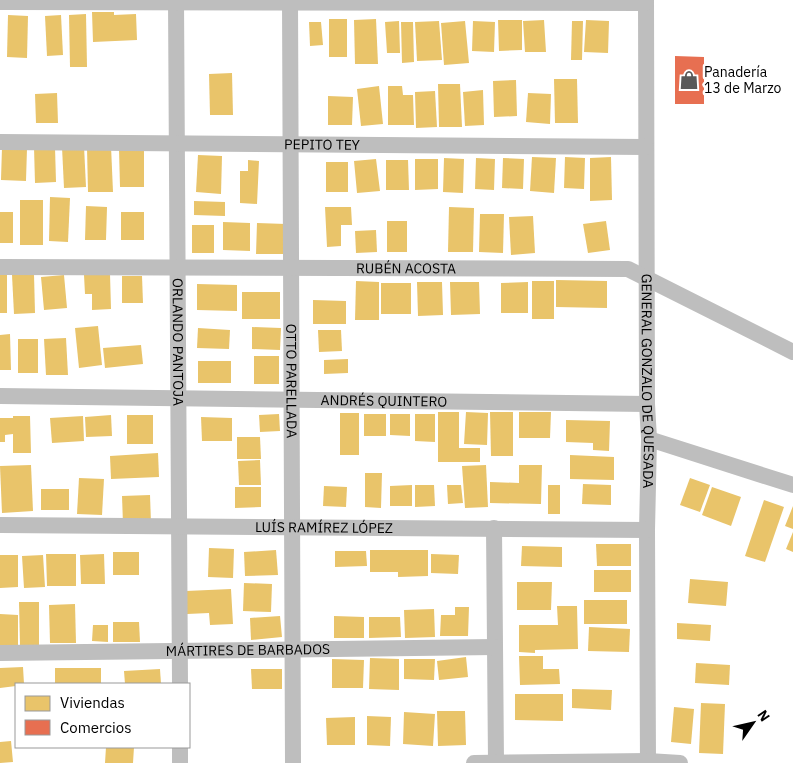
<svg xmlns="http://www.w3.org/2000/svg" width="793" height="763" font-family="'IBM Plex Sans',sans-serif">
<rect width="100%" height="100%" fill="#fff"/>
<!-- homes -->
<g fill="#e9c46a">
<path d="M 92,12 L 114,12 L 114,15 L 136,14 L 137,40 L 93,42 Z"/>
<path d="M 86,14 L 87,67 L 70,67 L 69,15 Z"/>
<path d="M 8,15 L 28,16 L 27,58 L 7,57 Z"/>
<path d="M 61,15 L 63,55 L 47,56 L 45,16 Z"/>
<rect x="329" y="19" width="18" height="38"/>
<path d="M 376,19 L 378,64 L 355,64 L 354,20 Z"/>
<path d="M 498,20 L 522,20 L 522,50 L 499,51 Z"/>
<path d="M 544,20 L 546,52 L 525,52 L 523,21 Z"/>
<path d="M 586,20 L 609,21 L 608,53 L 584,52 Z"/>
<path d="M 399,21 L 400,53 L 387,53 L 385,22 Z"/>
<path d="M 439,21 L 442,60 L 417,61 L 415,22 Z"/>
<path d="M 465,21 L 469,63 L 444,65 L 441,23 Z"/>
<path d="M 473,21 L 495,22 L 494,52 L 472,51 Z"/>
<path d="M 572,21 L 583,21 L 582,60 L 571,60 Z"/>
<path d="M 309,22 L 321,22 L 323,45 L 310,46 Z"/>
<path d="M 401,22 L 413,22 L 414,62 L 402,63 Z"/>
<path d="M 232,73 L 233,115 L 210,115 L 209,74 Z"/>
<path d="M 554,79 L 577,79 L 578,123 L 555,123 Z"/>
<path d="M 516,80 L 517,116 L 494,117 L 493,81 Z"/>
<path d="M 438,84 L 460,84 L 462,127 L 439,127 Z"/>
<path d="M 379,86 L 383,124 L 361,126 L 357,89 Z"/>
<path d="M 388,86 L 402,86 L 403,95 L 413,95 L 414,125 L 388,125 Z"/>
<path d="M 483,90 L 484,125 L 465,126 L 463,92 Z"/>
<path d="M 435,91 L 437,127 L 416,128 L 415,92 Z"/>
<path d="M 57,93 L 58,123 L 36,123 L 35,94 Z"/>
<path d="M 528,93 L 551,94 L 550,124 L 526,122 Z"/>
<path d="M 328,96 L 353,97 L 352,125 L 328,125 Z"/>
<path d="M 84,146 L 86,187 L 64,188 L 62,147 Z"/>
<path d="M 111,146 L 113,192 L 88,192 L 87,147 Z"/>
<path d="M 2,147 L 27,148 L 26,181 L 1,180 Z"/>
<path d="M 34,147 L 55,147 L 56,182 L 35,183 Z"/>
<path d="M 119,149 L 144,150 L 144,187 L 120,187 Z"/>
<path d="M 198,155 L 222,156 L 221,194 L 196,192 Z"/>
<path d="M 532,157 L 556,158 L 554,193 L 530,191 Z"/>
<path d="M 565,157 L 585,158 L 584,189 L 564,188 Z"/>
<path d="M 611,157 L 612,200 L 590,201 L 590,158 Z"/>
<path d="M 444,158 L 464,159 L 463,193 L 443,192 Z"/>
<path d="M 476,158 L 495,159 L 494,190 L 475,189 Z"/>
<path d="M 503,158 L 524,159 L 523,189 L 502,188 Z"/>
<path d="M 376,159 L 380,191 L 357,193 L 354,161 Z"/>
<path d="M 415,159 L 438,159 L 438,189 L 415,190 Z"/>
<path d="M 248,160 L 259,161 L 257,204 L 240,203 L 240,171 L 248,171 Z"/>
<path d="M 386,160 L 408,160 L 409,190 L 386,190 Z"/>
<rect x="326" y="162" width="22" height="30"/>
<path d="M 50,197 L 70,198 L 68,242 L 49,241 Z"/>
<rect x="20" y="200" width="23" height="45"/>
<path d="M 194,201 L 225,202 L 225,216 L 194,215 Z"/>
<path d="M 86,206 L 107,207 L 106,240 L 85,240 Z"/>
<path d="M 325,207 L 351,207 L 352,225 L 341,225 L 341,246 L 327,247 Z"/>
<path d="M 449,207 L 474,208 L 473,252 L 448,252 Z"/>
<rect x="0" y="212" width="13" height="31"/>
<rect x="121" y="212" width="23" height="28"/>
<path d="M 480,214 L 504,214 L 503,253 L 479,252 Z"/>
<path d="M 533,216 L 535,253 L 511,255 L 509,217 Z"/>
<rect x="387" y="221" width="20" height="31"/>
<path d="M 606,221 L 610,250 L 588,253 L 583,224 Z"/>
<path d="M 223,222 L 250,223 L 250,251 L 223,250 Z"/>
<path d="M 257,223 L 286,224 L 286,254 L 256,254 Z"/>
<rect x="192" y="225" width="22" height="28"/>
<path d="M 376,230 L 377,252 L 356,253 L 355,231 Z"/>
<rect x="0" y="274" width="7" height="39"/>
<path d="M 34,274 L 35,313 L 14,314 L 12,275 Z"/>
<path d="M 110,274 L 111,309 L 92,310 L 92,294 L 85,294 L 84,275 Z"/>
<path d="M 64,275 L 67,308 L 44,310 L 41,277 Z"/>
<path d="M 122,276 L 142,276 L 143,303 L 122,303 Z"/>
<path d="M 556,280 L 607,281 L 607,308 L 556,307 Z"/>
<path d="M 356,281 L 379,282 L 379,320 L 355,320 Z"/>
<rect x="532" y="281" width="22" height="38"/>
<path d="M 417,282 L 442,282 L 443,315 L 418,316 Z"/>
<path d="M 450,282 L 479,282 L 480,314 L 451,315 Z"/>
<path d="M 528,282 L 528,313 L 501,313 L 501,283 Z"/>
<rect x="381" y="283" width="30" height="31"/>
<path d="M 197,284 L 237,285 L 237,311 L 197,310 Z"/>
<rect x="242" y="292" width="38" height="27"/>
<path d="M 313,300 L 346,301 L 346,324 L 313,324 Z"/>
<path d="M 98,326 L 102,365 L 79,368 L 75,328 Z"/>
<path d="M 252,327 L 281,328 L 280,350 L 252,349 Z"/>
<path d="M 198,328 L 230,330 L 229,349 L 197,348 Z"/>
<path d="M 318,330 L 341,330 L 342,351 L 319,352 Z"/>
<path d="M 10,334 L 11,370 L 0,370 L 0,335 Z"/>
<path d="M 66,338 L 68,375 L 46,375 L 44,339 Z"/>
<rect x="18" y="339" width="20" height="34"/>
<path d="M 141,345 L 143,364 L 105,368 L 103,348 Z"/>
<rect x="254" y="356" width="25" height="28"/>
<path d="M 348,359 L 348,373 L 324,374 L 324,360 Z"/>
<rect x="198" y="361" width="33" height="22"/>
<path d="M 438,412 L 459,412 L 459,448 L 480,448 L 480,462 L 438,462 Z"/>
<path d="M 466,412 L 488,413 L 487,445 L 464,444 Z"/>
<path d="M 490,412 L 513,412 L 513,456 L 491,456 Z"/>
<path d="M 519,412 L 551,412 L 550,438 L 519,438 Z"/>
<rect x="340" y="413" width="19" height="42"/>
<path d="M 279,414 L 280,431 L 260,432 L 259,415 Z"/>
<rect x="364" y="414" width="22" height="22"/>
<path d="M 390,414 L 410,414 L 410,436 L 390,435 Z"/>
<path d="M 415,414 L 435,414 L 435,442 L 415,441 Z"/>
<path d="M 111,415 L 112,436 L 86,437 L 85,417 Z"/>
<rect x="127" y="415" width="26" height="29"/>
<path d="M 13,416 L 30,416 L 31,453 L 13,453 L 13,434 L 5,435 L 5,442 L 0,442 L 0,418 L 13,418 Z"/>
<path d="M 83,416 L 84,441 L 52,443 L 50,418 Z"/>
<path d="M 201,417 L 232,418 L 232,441 L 202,441 Z"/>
<path d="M 566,420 L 610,421 L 609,451 L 593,450 L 593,443 L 566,442 Z"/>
<path d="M 237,437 L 260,437 L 261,459 L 237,459 Z"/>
<path d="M 158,453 L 159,477 L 111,479 L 110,456 Z"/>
<path d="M 570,455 L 614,457 L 614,480 L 570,479 Z"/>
<path d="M 260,460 L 261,485 L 239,485 L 238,461 Z"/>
<path d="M 31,465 L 33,511 L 2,513 L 0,466 Z"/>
<path d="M 486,465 L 488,507 L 465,508 L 462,466 Z"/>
<path d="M 519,465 L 542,465 L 541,504 L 490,503 L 490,482 L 519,483 Z"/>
<path d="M 365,473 L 382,473 L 381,508 L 365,507 Z"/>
<path d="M 79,478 L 104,479 L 102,515 L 77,514 Z"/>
<path d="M 690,478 L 710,485 L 700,512 L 680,505 Z"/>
<path d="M 583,484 L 611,485 L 611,505 L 582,504 Z"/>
<path d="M 412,485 L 412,506 L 390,506 L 390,486 Z"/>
<path d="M 415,485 L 434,485 L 435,506 L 415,507 Z"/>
<path d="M 447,485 L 461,485 L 463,503 L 448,504 Z"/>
<rect x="548" y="485" width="12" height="29"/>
<path d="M 324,486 L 347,487 L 346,507 L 323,506 Z"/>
<path d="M 235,487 L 261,487 L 261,507 L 235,508 Z"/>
<path d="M 712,487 L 741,497 L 731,526 L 702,515 Z"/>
<rect x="41" y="489" width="28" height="21"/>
<path d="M 150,495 L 151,523 L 123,524 L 122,496 Z"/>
<path d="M 764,500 L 784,507 L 765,562 L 745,556 Z"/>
<path d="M 793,506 L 793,529 L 785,526 Z"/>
<path d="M 793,532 L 793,552 L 786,549 Z"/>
<path d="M 596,544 L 631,544 L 631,566 L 597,566 Z"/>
<path d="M 522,546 L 562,547 L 562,567 L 521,566 Z"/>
<path d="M 209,548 L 234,549 L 233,578 L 208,577 Z"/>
<path d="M 276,550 L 278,575 L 245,576 L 244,552 Z"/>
<path d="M 370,550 L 428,550 L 428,576 L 398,577 L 398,572 L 370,572 Z"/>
<path d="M 335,551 L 366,551 L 367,566 L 335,567 Z"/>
<rect x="113" y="552" width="26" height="23"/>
<path d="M 46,554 L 76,554 L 76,586 L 47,586 Z"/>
<path d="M 104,554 L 105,584 L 81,584 L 80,555 Z"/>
<path d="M 431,554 L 459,555 L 458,574 L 431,573 Z"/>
<path d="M 0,555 L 18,555 L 18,587 L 0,588 Z"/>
<path d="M 43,555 L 45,587 L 24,588 L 22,556 Z"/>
<rect x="594" y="570" width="37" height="22"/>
<path d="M 690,579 L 728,582 L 726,606 L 688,603 Z"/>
<path d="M 517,582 L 552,582 L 551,610 L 517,610 Z"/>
<path d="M 244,583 L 272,584 L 271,612 L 243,611 Z"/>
<path d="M 231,589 L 233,624 L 210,625 L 209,613 L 187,614 L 186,591 Z"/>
<rect x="584" y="600" width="43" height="24"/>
<path d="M 19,602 L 39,602 L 39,645 L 20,645 Z"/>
<path d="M 75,604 L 76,643 L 50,643 L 49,605 Z"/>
<path d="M 557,606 L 577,606 L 578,649 L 535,650 L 535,653 L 519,652 L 519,625 L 558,625 Z"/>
<path d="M 455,607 L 469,607 L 468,636 L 440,636 L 441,615 L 455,615 Z"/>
<path d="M 434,609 L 435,637 L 405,638 L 404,610 Z"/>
<path d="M 0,614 L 18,615 L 18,646 L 0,645 Z"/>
<path d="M 280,616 L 282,637 L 251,640 L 250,618 Z"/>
<path d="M 334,616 L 364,617 L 364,638 L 334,638 Z"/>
<path d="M 369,617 L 400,617 L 401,637 L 369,638 Z"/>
<path d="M 113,622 L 139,622 L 140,642 L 113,642 Z"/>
<path d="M 677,623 L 711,625 L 710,641 L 677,639 Z"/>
<path d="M 93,625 L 108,625 L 108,642 L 92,641 Z"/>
<path d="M 589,627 L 630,629 L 629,652 L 588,651 Z"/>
<path d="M 519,656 L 543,656 L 543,669 L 559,669 L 560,684 L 520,685 Z"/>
<path d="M 466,657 L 468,677 L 439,680 L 437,661 Z"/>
<path d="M 370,658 L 399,659 L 399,690 L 369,689 Z"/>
<path d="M 332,659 L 364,660 L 363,688 L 332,688 Z"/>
<path d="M 404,659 L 435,659 L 434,680 L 404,679 Z"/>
<path d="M 696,663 L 730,665 L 729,685 L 695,683 Z"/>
<path d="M 23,667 L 24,684 L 16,684 L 16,686 L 0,688 L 0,668 Z"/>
<rect x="55" y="668" width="46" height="16"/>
<path d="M 160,669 L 161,684 L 125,684 L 124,671 Z"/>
<path d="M 251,669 L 282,669 L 282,689 L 252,689 Z"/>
<path d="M 572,689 L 612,690 L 611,710 L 572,708 Z"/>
<path d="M 515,694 L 563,694 L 563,721 L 515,720 Z"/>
<path d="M 701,703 L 725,704 L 723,754 L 699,753 Z"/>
<path d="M 674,707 L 694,709 L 691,744 L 671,742 Z"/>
<path d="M 437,711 L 465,711 L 466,745 L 438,746 Z"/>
<path d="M 404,712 L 435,714 L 433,746 L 403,744 Z"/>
<path d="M 367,716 L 391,717 L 390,746 L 367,745 Z"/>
<path d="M 355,717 L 355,745 L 327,745 L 326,718 Z"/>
<path d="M 11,741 L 13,762 L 0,763 L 0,742 Z"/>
<path d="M 106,747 L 134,747 L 133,763 L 105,763 Z"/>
</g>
<!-- shops -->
<path fill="#e76f51" d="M 675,56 L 704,57 L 704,104 L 675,104 Z"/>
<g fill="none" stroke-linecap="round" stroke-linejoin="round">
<!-- street -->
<g stroke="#bebebe" stroke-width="16">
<path id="s1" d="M 176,0 L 180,684"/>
<path id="s2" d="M 290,0 L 293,763"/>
<path id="s3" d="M 646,0 L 647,404 L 649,439 L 647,530 L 648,763"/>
<path d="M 0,2 L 646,3"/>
<path id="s4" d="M 0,142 L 646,147"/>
<path id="s5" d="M 0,267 L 628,269 L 793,352"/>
<path id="s6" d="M 0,396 L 647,404"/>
<path d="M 649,439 L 793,485"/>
<path id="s7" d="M 0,525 L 647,530"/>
<path d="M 494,528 L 496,762"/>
<path id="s8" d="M 0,653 L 495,647"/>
<path d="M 180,747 L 180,763"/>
<path d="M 474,763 L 648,761 L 680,763"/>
</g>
</g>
<!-- icons -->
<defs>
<g id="shop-bare" transform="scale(1.5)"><path d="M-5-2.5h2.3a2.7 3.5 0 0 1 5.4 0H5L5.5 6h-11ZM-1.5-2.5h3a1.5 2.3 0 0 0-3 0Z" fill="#595959" stroke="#fff" stroke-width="2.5" paint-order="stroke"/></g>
</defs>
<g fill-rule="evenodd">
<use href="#shop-bare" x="689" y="80"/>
</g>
<g text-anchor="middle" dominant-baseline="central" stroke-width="5" stroke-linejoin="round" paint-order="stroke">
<!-- poi labels -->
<g font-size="14" fill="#000" stroke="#fff" text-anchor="start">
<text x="704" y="72">Panadería<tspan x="704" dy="16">13 de Marzo</tspan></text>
</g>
<!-- street labels -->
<g font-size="14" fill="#000" stroke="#fff">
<text stroke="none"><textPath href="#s4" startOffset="322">PEPITO TEY</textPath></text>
<text stroke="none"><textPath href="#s5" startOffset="406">RUBÉN ACOSTA</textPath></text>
<text stroke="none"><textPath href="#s1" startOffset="342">ORLANDO PANTOJA</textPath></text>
<text stroke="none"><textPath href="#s2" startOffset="381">OTTO PARELLADA</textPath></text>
<text stroke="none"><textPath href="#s3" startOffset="381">GENERAL GONZALO DE QUESADA</textPath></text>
<text stroke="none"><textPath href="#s6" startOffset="384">ANDRÉS QUINTERO</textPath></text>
<text stroke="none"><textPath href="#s7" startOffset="324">LUÍS RAMÍREZ LÓPEZ</textPath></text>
<text stroke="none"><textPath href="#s8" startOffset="248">MÁRTIRES DE BARBADOS</textPath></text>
</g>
</g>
<!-- legend -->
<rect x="15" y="683" width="175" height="65" fill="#ffffff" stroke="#999999"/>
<rect x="25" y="696" width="25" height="15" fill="#e9c46a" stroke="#999999"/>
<text x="60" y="708" font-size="15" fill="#000000">Viviendas</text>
<rect x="25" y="720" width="25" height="15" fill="#e76f51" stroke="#999999"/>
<text x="60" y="733" font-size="15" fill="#000000">Comercios</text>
<!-- north arrow -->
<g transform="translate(753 723) rotate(56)" stroke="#ffffff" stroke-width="4" paint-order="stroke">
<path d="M0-4L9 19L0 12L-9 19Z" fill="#000000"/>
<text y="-8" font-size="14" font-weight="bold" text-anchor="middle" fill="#000000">N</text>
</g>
</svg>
